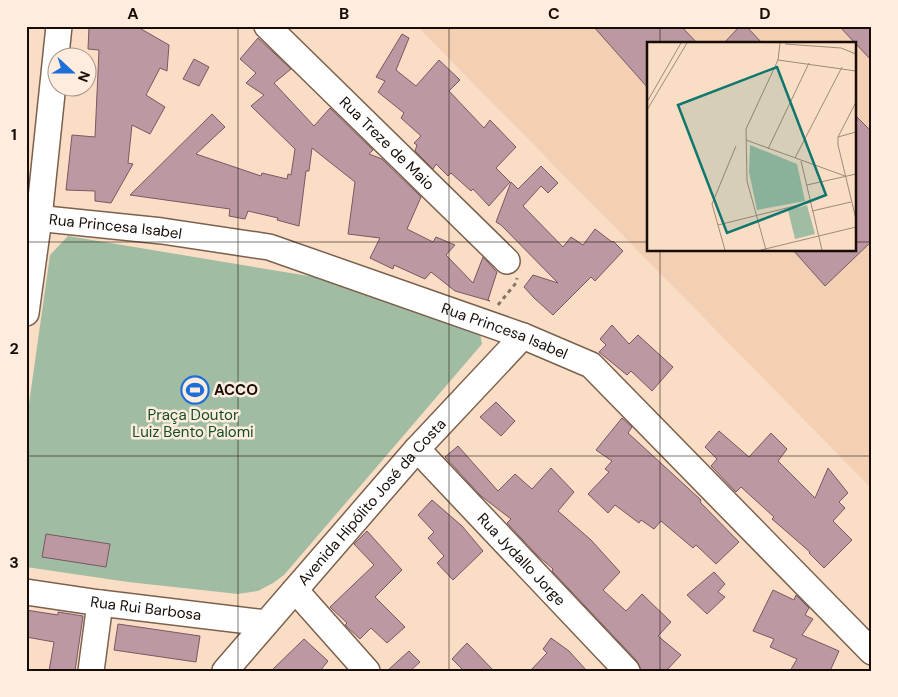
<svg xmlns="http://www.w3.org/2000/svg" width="898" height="697" font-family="'DM Sans',sans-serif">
<rect width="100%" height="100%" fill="#faddc5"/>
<!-- built -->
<path fill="#f3cfb3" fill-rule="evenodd" d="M 417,26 L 872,26 L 872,489 ZM 648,44 L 854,44 L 854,250 L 648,250 Z"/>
<!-- green -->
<path fill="#a0bda4" d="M 68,236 L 321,278 L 479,328 L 482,344 L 284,575 L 273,583 L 258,591 L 238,594 L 128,582 L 26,567 L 26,425 L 50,255 Z"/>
<!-- building -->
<g fill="#bc98a3" stroke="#785862">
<path d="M 89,26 L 136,26 L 169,45 L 167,71 L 160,68 L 146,95 L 165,107 L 150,134 L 132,125 L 128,163 L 133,164 L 111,203 L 95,201 L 95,191 L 66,190 L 72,135 L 95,137 L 99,50 L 88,49 Z"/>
<path d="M 593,26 L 681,26 L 698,44 L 648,44 L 648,88 Z"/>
<path d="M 740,26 L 746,26 L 763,44 L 723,44 Z"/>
<path d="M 839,26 L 872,26 L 872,61 Z"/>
<path d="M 402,34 L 409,38 L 396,70 L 416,86 L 439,60 L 460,80 L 449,91 L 484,128 L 490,120 L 516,147 L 496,168 L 510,182 L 489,206 L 473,189 L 471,191 L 451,173 L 448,176 L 436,164 L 433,169 L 415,151 L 417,145 L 414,143 L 421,136 L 401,118 L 404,113 L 378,92 L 385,81 L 376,77 Z"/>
<path d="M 258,38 L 291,69 L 274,83 L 314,126 L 330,108 L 373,150 L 369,154 L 382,159 L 421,197 L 407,229 L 433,242 L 436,237 L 455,245 L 446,255 L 473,283 L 483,257 L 497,272 L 488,300 L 490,301 L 455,291 L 431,272 L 425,279 L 394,265 L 393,269 L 370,258 L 380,238 L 348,234 L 355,182 L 312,148 L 309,171 L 306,171 L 299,226 L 277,220 L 278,218 L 248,211 L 245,219 L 229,216 L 230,209 L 130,195 L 212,114 L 225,127 L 196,154 L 261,176 L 262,173 L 287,179 L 288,174 L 291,175 L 295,149 L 251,106 L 264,95 L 246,83 L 256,73 L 240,59 Z"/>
<path d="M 194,59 L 209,67 L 199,86 L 183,79 Z"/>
<path d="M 854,114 L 872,132 L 872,241 L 825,286 L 793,250 L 854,250 Z"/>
<path d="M 541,166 L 558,183 L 548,193 L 541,186 L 523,206 L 563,247 L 571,237 L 583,245 L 595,229 L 612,242 L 613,241 L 623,251 L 595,281 L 591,277 L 553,315 L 534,298 L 524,287 L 533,275 L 558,283 L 501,225 L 496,222 L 511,182 L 518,189 Z"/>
<path d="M 612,325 L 629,344 L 638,335 L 673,367 L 652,391 L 631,371 L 627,375 L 599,352 L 606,345 L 600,339 Z"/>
<path d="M 496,402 L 515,421 L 501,436 L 480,417 Z"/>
<path d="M 622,418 L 632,427 L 628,433 L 701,500 L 700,502 L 739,542 L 716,564 L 696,545 L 693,548 L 661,521 L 654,529 L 641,520 L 639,523 L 615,505 L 608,513 L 588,494 L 609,472 L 605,469 L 612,461 L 596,450 Z"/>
<path d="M 719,431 L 749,457 L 771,433 L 787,449 L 778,461 L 815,498 L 828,468 L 848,493 L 839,502 L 845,508 L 833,521 L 852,540 L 824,568 L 809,553 L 810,552 L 772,519 L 774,517 L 741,487 L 736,492 L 711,466 L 717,459 L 705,447 Z"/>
<path d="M 458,446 L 498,491 L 515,474 L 532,489 L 551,468 L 574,492 L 558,511 L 591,540 L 620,572 L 603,590 L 626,611 L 642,594 L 671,622 L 658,636 L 681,655 L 666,671 L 641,671 L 637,661 L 552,571 L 553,569 L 537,555 L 507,523 L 511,519 L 481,496 L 445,457 Z"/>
<path d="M 432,500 L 462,526 L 483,551 L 453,580 L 437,563 L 444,556 L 428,538 L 434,532 L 418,515 Z"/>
<path d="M 367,531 L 402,570 L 375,597 L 405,627 L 387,643 L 371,628 L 360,639 L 345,625 L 347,623 L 330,607 L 374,565 L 354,544 Z"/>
<path d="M 46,534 L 110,544 L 106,567 L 42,557 Z"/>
<path d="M 714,572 L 725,584 L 718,592 L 725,597 L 707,614 L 687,595 Z"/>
<path d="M 773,590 L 794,600 L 796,595 L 809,608 L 805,615 L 813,619 L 802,635 L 839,651 L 830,671 L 790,671 L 797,659 L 770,647 L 774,639 L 753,631 Z"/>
<path d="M 26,610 L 58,615 L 58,612 L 83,616 L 75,671 L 49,671 L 54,642 L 26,637 Z"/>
<path d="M 118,624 L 200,636 L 196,662 L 114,650 Z"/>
<path d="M 551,638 L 569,651 L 587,671 L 530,671 L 547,653 L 543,649 Z"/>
<path d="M 304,639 L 328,661 L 320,671 L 271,671 Z"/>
<path d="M 467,643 L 494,671 L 464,671 L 452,659 Z"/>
<path d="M 409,651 L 420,662 L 410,671 L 387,671 Z"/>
</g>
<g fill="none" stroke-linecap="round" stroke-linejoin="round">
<!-- minor casing -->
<g stroke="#7b614d" stroke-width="28">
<g id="minor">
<path id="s1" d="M 267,26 L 507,261"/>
<path id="s2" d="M 26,217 L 162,231 L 269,247 L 523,336 L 591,365 L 872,652"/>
<path d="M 26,313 L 39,218 L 59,26"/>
<path id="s3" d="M 417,449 L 627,671"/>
<path d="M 295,590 L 367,671"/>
<path id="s4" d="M 26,592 L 100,603 L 266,623"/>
<path d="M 91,671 L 100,603"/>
<path id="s5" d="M 225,671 L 417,449 L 523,336"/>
</g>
</g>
<!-- path -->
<path stroke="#857263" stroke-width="3" stroke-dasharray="4 4" stroke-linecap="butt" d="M 498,305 L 516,283 L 517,278"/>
<!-- minor -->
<use href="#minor" stroke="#fff" stroke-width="25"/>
</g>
<!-- grid -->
<path fill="none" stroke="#170d06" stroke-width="1" stroke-opacity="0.55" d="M 238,26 L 238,671M 449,26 L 449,671M 660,26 L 660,44M 26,242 L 648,242M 854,242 L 872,242M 660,250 L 660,671M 26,456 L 872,456"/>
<!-- icons -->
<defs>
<g id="stadium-ring" transform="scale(1.4375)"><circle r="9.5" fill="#feecde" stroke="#1d6ed8" stroke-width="1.5"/><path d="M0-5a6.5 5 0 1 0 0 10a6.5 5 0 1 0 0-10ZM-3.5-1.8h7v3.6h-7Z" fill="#1d6ed8"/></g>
</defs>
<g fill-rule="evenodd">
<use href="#stadium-ring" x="195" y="390"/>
</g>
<g text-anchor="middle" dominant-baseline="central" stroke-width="5" stroke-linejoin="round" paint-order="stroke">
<!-- street labels -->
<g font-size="15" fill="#170d06" stroke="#feecde">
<text stroke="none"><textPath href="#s1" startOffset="168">Rua Treze de Maio</textPath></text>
<text stroke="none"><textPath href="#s2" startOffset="90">Rua Princesa Isabel</textPath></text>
<text stroke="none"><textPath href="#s2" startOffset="495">Rua Princesa Isabel</textPath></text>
<text stroke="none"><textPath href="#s5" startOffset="224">Avenida Hipólito José da Costa</textPath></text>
<text stroke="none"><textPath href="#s3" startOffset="152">Rua Jydallo Jorge</textPath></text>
<text stroke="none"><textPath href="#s4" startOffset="121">Rua Rui Barbosa</textPath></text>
</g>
<!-- poi labels -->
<g font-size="15" font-weight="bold" fill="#170d06" stroke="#feecde" text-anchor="start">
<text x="214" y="390">ACCO</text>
</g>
<!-- park labels -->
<g font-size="15" fill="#124d24" stroke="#feecde">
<text x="193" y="415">Praça Doutor<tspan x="193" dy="17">Luiz Bento Palomi</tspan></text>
</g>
</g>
<!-- overview -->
<g transform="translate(647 42)">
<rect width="209" height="209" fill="#faddc5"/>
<path d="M 103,103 L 150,122 L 158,159 L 110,168 L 102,130 ZM 160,163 L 168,192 L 148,197 L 141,168 Z" fill="#a0bda4"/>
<path fill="none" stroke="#9f8a79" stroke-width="1" d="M 138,2 L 194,6 L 209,12M 131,18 L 209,29M 0,60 L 34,1M 209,60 L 191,95 L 191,103 L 209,177M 0,68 L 40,1M 191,95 L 209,90M 99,98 L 198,134M 121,107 L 162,21M 148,116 L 195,25M 154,119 L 175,208M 160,143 L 209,132M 165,169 L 204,160M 71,183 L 164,160M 78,208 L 65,162 L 89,104M 114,208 L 209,185M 119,208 L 100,139 L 99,87 L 131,18 L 133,1"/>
<path fill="#0f766e" fill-opacity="0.15" stroke="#0f766e" stroke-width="2.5" d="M 130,25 L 179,153 L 80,191 L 31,63 Z"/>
<rect width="209" height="209" fill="none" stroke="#170d06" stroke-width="2.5"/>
</g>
<!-- border -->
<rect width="898" height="697" fill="none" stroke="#feecde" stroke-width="55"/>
<!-- north arrow -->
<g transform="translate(72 72) rotate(111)"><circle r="24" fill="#feecde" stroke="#a29388"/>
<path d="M0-4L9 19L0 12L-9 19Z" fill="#1d6ed8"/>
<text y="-8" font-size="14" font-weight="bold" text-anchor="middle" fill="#170d06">N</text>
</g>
<rect x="28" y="28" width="842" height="642" fill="none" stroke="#170d06" stroke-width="2"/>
<g font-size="16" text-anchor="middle" font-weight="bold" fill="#170d06">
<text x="133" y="19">A</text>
<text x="344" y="19">B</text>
<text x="554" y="19">C</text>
<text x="765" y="19">D</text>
<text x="14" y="140">1</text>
<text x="14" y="354">2</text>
<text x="14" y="568">3</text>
</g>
</svg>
